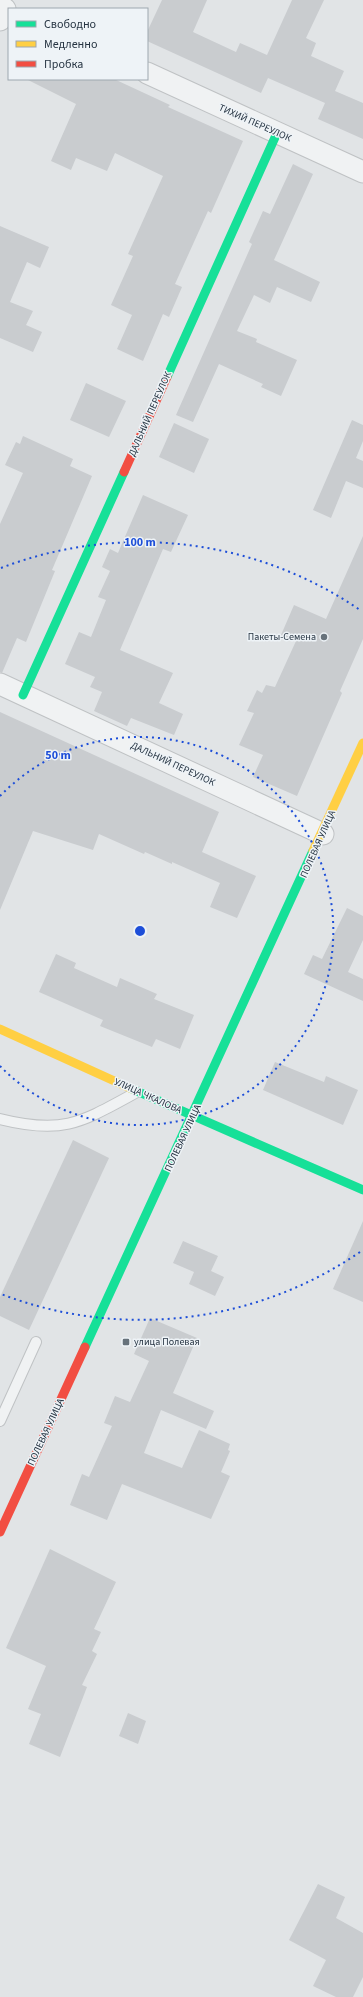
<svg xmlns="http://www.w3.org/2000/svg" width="363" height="1997" font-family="'Source Sans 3',sans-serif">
<rect width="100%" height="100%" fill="#e1e4e6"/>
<!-- building -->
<g fill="#c9cccf">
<path d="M 162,0 L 207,0 L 193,32 L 236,52 L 240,43 L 267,55 L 292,0 L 324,0 L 306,38 L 316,43 L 311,56 L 344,71 L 335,91 L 363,103 L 363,139 L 318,119 L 325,103 L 268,78 L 261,93 L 147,41 L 147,32 Z"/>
<path d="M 26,79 L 114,79 L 170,105 L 168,107 L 243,141 L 211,213 L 208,211 L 175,284 L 182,287 L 169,317 L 163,314 L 143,361 L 117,349 L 132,315 L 111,305 L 133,256 L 128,254 L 163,176 L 115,153 L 107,171 L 76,158 L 71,170 L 51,161 L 76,104 Z"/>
<path d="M 293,164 L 313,174 L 274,260 L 320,282 L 311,302 L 277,287 L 270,303 L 254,295 L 237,331 L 257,339 L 256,342 L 297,360 L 281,396 L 261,387 L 263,384 L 219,364 L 193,422 L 176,415 L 252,244 L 249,242 L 263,211 L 270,214 Z"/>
<path d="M 0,226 L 49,247 L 40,268 L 27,262 L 10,302 L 33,311 L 26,325 L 42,332 L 33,352 L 0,338 Z"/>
<path d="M 86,383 L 126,401 L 109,437 L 70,420 Z"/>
<path d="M 352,420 L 363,425 L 363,441 L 356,458 L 363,461 L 363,488 L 346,481 L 331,518 L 313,510 Z"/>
<path d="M 174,423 L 209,439 L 194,473 L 159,457 Z"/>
<path d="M 23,436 L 73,459 L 70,466 L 92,476 L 52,570 L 55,571 L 26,642 L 17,638 L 2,673 L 0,672 L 0,524 L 23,473 L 5,465 L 16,442 L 20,444 Z"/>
<path d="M 143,495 L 188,515 L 171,552 L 163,549 L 120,650 L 173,673 L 159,703 L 183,714 L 174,735 L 131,718 L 127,726 L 94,711 L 102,692 L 90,687 L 95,677 L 65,664 L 79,632 L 91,637 L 106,600 L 98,597 L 110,571 L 102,567 L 110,549 L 118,553 Z"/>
<path d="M 363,536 L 363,639 L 340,691 L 342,693 L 297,796 L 253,777 L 263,755 L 239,745 L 254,713 L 247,711 L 257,690 L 262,693 L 266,685 L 275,687 L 296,641 L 281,635 L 294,605 L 326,619 Z"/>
<path d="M 0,712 L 219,812 L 202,852 L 256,876 L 237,918 L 210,907 L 220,883 L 172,862 L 172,864 L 145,852 L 144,854 L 99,834 L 93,850 L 33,831 L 0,910 Z"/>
<path d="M 347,908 L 363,916 L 363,940 L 348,972 L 363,979 L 363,1001 L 304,974 L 313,955 L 322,959 Z"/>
<path d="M 56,954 L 76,963 L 74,968 L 117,987 L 120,978 L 157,994 L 154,999 L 194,1015 L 180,1049 L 156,1039 L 152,1047 L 100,1026 L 103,1020 L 39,992 Z"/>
<path d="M 275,1062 L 324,1082 L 326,1076 L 358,1090 L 343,1125 L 263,1090 Z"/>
<path d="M 73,1140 L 109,1158 L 29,1330 L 0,1316 L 0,1297 Z"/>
<path d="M 363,1221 L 363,1302 L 333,1289 Z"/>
<path d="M 183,1241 L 218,1256 L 211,1271 L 224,1277 L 215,1296 L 189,1284 L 194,1272 L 173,1263 Z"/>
<path d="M 150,1318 L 197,1338 L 173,1393 L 214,1411 L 206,1429 L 161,1410 L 144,1453 L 182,1468 L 199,1430 L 230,1444 L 228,1450 L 230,1451 L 221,1472 L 230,1476 L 211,1519 L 122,1484 L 107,1520 L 70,1505 L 82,1474 L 89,1477 L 112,1426 L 104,1423 L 115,1396 L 130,1402 L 149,1361 L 134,1354 Z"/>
<path d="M 50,1549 L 116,1582 L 94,1629 L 101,1632 L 92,1651 L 97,1654 L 82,1685 L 87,1687 L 60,1757 L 29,1744 L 41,1714 L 28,1709 L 46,1666 L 6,1648 Z"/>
<path d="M 128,1713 L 146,1721 L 138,1744 L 119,1736 Z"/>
<path d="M 318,1884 L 345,1897 L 336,1918 L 363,1933 L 363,1977 L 353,1997 L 336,1997 L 313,1986 L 326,1960 L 289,1940 Z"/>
</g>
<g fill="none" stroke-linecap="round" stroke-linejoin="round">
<!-- lane casing -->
<g stroke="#bfc2c4" stroke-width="12">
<g id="lane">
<path d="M 0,1119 C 64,1135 82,1122 137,1092"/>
<path d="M 0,1421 L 36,1342"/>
</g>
</g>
<!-- street casing -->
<g stroke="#bfc2c4" stroke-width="23">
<g id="street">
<path d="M 0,20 L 5,9"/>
<path d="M 147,73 L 363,172"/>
<path d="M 0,684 L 323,834"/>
</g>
</g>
<!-- lane -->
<use href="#lane" stroke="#f0f2f3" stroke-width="10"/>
<!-- street -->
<use href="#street" stroke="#f0f2f3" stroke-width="21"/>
<!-- fast -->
<g stroke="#16e098" stroke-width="9">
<path d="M 167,377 L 277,133"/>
<path d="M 23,695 L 124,472"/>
<path d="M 132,1089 L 363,1190"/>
<path d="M 85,1347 L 313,851"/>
</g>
<!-- slow -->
<g stroke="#ffcf43" stroke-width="9">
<path d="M 313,851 L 363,743"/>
<path d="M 0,1029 L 132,1089"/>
</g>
<!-- jam -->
<g stroke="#f24e42" stroke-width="9">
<path d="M 124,472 L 167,377"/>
<path d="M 0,1532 L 85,1347"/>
</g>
</g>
<!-- distance rings -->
<g fill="none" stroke="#1d4ed8" stroke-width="2" stroke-dasharray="2 4">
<path d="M0 796A194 194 0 1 1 0 1066"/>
<path d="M360 1252A389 389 0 0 1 1 1294M1 568A389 389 0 0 1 360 610"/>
</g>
<!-- markers -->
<g fill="#67727b" stroke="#eef3f7" stroke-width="1.5">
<circle cx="324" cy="637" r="4"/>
<rect x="122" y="1338" width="8" height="8" rx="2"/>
</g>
<g text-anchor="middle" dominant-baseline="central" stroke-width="3" stroke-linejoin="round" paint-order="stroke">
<!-- street labels -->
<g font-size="10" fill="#263442" stroke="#eef3f7">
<text transform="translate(255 123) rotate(24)">ТИХИЙ ПЕРЕУЛОК</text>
<text transform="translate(150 414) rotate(-66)">ДАЛЬНИЙ ПЕРЕУЛОК</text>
<text transform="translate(173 764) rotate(25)">ДАЛЬНИЙ ПЕРЕУЛОК</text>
<text transform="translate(318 844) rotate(-66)">ПОЛЕВАЯ УЛИЦА</text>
<text transform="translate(148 1096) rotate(24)">УЛИЦА ЧКАЛОВА</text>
<text transform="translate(183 1138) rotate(-65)">ПОЛЕВАЯ УЛИЦА</text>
<text transform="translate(46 1432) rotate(-65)">ПОЛЕВАЯ УЛИЦА</text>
</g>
<!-- poi labels -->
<g font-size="10" fill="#263442" stroke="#eef3f7" text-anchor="end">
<text x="316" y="637">Пакеты-Семена</text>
<text x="134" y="1342" text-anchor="start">улица Полевая</text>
</g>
</g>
<circle cx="140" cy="931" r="6" fill="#1d4ed8" stroke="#eef3f7" stroke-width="2"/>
<g font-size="12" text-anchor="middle" font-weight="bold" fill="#1d4ed8" stroke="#eef3f7" stroke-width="3" stroke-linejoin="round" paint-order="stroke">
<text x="140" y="546">100 m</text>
<text x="58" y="759">50 m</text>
</g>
<!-- legend -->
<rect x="8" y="8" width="140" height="72" fill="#eef3f7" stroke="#9ea7af"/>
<rect x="16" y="21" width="20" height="6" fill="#16e098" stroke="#9ea7af"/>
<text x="44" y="28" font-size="12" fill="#263442">Свободно</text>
<rect x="16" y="41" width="20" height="6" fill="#ffcf43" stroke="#9ea7af"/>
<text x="44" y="48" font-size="12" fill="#263442">Медленно</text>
<rect x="16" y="61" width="20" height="6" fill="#f24e42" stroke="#9ea7af"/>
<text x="44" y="68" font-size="12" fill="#263442">Пробка</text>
</svg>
